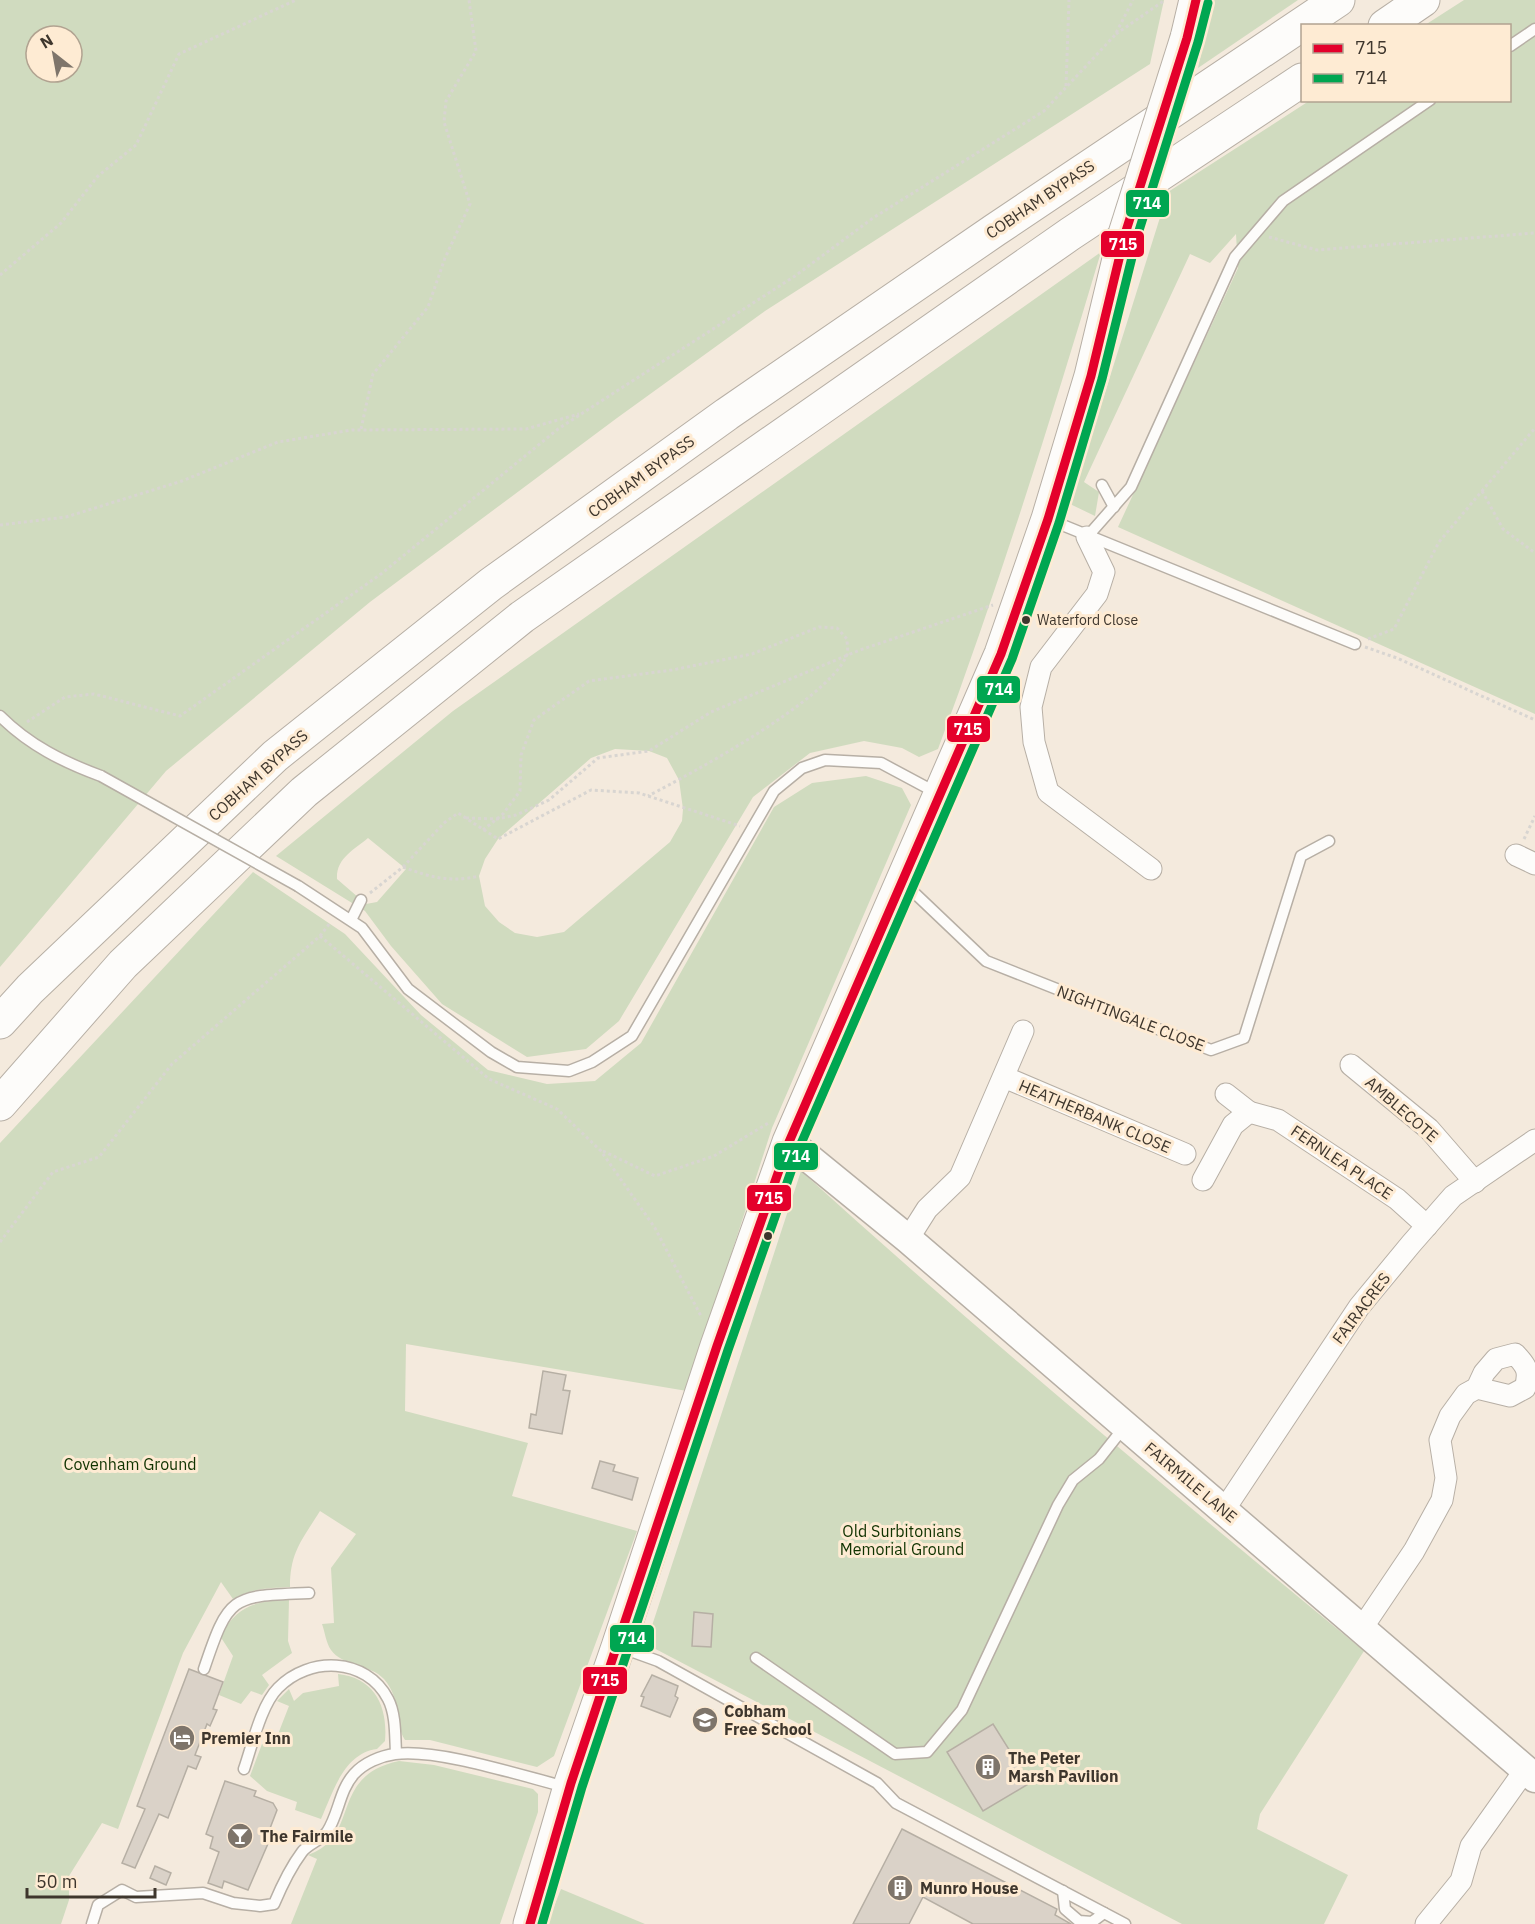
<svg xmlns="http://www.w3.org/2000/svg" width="1535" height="1924" font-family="'IBM Plex Sans',sans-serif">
<rect width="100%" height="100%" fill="#f4eadd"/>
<!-- green -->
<g fill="#d0dbbf" fill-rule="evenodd">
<path d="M 0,0 L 1164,0 L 1150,64 L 765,311 L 617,418 L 370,602 L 166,771 L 0,967 ZM 36,36 L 72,36 L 72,72 L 36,72 Z"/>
<path d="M 1213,0 L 1298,0 L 1198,68 Z"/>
<path d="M 1464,0 L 1535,0 L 1535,714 L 1118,527 L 1238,268 L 1236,234 L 1210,263 L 1190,254 L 1084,482 L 1099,492 L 1095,516 L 1070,504 L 1168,192 L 1309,101 L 1510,100 L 1510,26 L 1425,25 Z"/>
<path d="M 1101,252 C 1051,419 999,586 938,749 L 919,757 L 902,748 L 864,741 L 810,753 L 753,797 L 619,1021 L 586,1049 L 527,1057 L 442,1004 L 391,946 L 365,911 L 276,856 L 453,711 ZM 615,749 L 649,751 L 667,758 L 679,780 L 683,809 L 682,821 L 670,842 L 564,932 L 537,937 L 515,933 L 499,922 L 485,906 L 479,876 L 485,859 L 498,839 L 591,758 ZM 368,838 L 406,869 L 377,902 L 366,904 L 337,879 C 336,858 354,850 368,838 Z"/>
<path d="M 866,776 L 902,788 L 911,805 L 772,1128 L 687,1391 L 406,1344 L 405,1411 L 528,1443 L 512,1496 L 637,1531 L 554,1756 L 537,1767 L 430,1740 L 405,1740 C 394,1723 403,1702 384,1679 C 370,1664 342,1666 331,1650 C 326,1643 325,1632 322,1624 L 334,1623 L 331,1568 L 356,1534 L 320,1511 C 302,1540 290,1552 290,1587 C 269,1588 252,1588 233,1599 L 221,1582 L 183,1653 L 118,1829 L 102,1823 L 69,1876 L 69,1900 L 61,1924 L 0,1924 L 0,1143 L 253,872 L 345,934 L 421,1015 L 488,1070 L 547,1084 L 595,1081 L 641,1043 L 774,807 L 812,783 Z"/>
<path d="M 801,1171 C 984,1337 1173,1494 1364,1651 L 1260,1814 L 1257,1829 L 1348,1875 L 1324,1924 L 1182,1924 L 646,1644 Z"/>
<path d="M 289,1600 L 288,1641 L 292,1653 L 262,1675 L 269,1685 L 262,1695 L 251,1691 L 241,1704 L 219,1695 L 233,1656 L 220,1636 C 238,1605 255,1601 289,1600 Z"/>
<path d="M 338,1674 C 375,1678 388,1707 385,1741 L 377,1749 C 344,1753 333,1792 321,1819 L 295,1810 L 297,1802 L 267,1791 L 250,1776 L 262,1744 L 273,1747 L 289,1706 L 277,1701 L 289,1689 L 294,1701 L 303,1693 L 339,1686 Z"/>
<path d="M 399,1761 L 434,1765 L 533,1789 L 538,1794 L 538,1812 L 500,1924 L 291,1924 L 317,1859 L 308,1855 C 362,1836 328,1776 399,1761 Z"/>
<path d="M 561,1889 L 645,1924 L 547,1924 Z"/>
</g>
<!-- building -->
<g fill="#dad2c8" stroke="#b6afa4" stroke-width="1.5">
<path d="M 543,1371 L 566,1375 L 563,1390 L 570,1391 L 562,1434 L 529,1428 L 531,1414 L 536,1415 Z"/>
<path d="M 600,1461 L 615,1465 L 613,1471 L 638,1478 L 632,1500 L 592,1488 Z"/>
<path d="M 694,1612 L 713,1614 L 711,1647 L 692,1646 Z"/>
<path d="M 189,1669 L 223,1682 L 213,1709 L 217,1710 L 210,1726 L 207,1724 L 195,1755 L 201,1757 L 196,1769 L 188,1766 L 168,1818 L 159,1814 L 135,1868 L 122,1863 L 145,1809 L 137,1806 Z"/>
<path d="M 652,1675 L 678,1686 L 675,1696 L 678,1698 L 670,1717 L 641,1706 L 644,1697 L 641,1696 Z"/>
<path d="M 993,1724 L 1030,1783 L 983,1811 L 947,1752 Z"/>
<path d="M 225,1781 L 256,1791 L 254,1796 L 273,1803 L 277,1810 L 269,1831 L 273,1832 L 248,1890 L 224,1881 L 222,1888 L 208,1883 L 219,1852 L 210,1848 L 213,1837 L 206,1834 Z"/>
<path d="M 902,1829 L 1057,1909 L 1055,1915 L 1071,1924 L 973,1924 L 923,1897 L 909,1924 L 853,1924 Z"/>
<path d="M 155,1866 L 171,1873 L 166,1885 L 150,1878 Z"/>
</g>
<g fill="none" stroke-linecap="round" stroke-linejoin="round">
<!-- lane casing -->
<g stroke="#b7afa5" stroke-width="13">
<g id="lane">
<path d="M 1510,46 L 1535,29"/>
<path d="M 1102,485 L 1114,507"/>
<path d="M 1050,520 L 1355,644"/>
<path d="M 1087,537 L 1131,487 L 1235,257 L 1283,201 L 1430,100"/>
<path d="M 0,716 C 29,745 63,762 101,776"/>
<path d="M 905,884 L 986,961 L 1211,1050 L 1244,1038 L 1301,856 L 1329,841"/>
<path d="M 298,886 L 362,928 L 408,989 L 491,1052 L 517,1067 L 569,1071 L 592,1062 L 632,1036 L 774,791 L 802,768 L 825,760 L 881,763 L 937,793"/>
<path d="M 351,920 L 361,900"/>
<path d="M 622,1648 L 658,1661 L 877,1783 L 896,1803 L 1125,1924"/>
<path d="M 756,1658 L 895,1754 L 927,1752 L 962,1710 L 1058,1505 L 1073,1480 L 1099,1459 L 1125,1426"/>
<path d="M 204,1669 C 229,1594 232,1596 309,1593"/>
<path d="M 244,1769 C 252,1746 261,1705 278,1688 C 309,1656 366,1657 388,1699 C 396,1714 395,1736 396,1753"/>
<path d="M 1063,1891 L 1065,1909 L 1079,1921 L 1092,1922 L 1104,1913"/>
<path d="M 92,1924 L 98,1905 L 122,1890 L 136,1897 L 203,1893 L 233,1903 L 260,1906 L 274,1904 C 282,1885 290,1868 302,1852 C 308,1844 320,1841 327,1832 C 339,1814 339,1791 354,1774 C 364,1763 380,1756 395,1754 C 437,1748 522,1776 566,1787"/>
</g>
</g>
<!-- street casing -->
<g stroke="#b7afa5" stroke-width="23">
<g id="street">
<path d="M 1087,537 L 1104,572 L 1097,594 L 1041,667 L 1031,707 L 1034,742 L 1048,792 L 1151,869"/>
<path d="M 1516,855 L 1535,864"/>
<path d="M 1351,1065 L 1429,1129 L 1475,1182"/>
<path d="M 1004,1077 L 1185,1154"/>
<path d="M 1226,1094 L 1249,1112"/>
<path d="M 1203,1180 L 1233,1125 L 1249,1112 L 1278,1120 L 1397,1199 L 1427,1226"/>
<path d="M 908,1239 L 927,1209 L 960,1177 L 1023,1031"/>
<path d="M 1224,1510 L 1359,1307 L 1411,1244 L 1453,1196 L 1535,1140"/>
<path d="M 1362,1628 L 1414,1551 L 1442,1500 L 1446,1478 L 1440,1440 L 1450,1416 L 1466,1394 L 1477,1388 L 1484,1373 L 1496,1359 L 1515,1354 C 1527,1366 1530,1372 1525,1388 L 1510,1396 L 1477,1388"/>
<path d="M 1426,1924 L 1461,1881 L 1471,1846 L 1525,1770"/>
</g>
</g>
<!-- secondary casing -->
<g stroke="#b7afa5" stroke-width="31">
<path id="secondary" d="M 789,1142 L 908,1239 L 1535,1778"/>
</g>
<!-- primary casing -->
<g stroke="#b7afa5" stroke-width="35">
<g id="primary">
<path d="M 1187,38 L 1196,0"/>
<path d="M 530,1924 L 571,1783 L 618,1647 L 717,1346 L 789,1142 L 1001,654 L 1048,519 L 1091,376 L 1125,234"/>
</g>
</g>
<!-- highway casing -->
<g stroke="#b7afa5" stroke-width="35">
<g id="highway">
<path d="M 1385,26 L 1423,0"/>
<path d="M 0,1022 L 30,989 L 275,756 L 491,584 L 727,414 L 995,230 L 1338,0"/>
<path d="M 0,1104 L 123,964 L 304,792 L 522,617 L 1070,234 L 1302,80"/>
</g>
</g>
<!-- path -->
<g stroke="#d8d5d1" stroke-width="3" stroke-dasharray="3 3" stroke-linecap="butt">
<path d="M 1116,34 L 1165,0"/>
<path d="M 1066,86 L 1069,0"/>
<path d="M 1269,237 L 1317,250 L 1535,233"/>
<path d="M 0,275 L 61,223 L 98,176 L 136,145 L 179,54 L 296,0"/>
<path d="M 361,429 L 373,374 L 428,307 L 445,258 L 470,204 L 444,122 L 446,101 L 476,51 L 469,0"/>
<path d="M 1482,491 L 1503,529 L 1535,553"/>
<path d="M 0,525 L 66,517 L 182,481 L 278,442 L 352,430 L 526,429 L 579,414"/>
<path d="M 1368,639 L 1394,629 L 1439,542 L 1535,428"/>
<path d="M 1365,647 L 1397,658 L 1535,720"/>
<path d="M 27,722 L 65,697 L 94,694 L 180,716 L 381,574 L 558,429 L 795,276 L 873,218 L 1044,111 L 1115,35 L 1133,0"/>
<path d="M 466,818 L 497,819 L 516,815 L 549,800 L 598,758 L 649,751 L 711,712 L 860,650 L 993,605"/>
<path d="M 483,830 L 503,814 L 520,791 L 521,755 L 534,720 L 589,681 L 672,670 L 752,654 L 819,627 L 837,628 L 847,639 C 847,645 849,652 846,657 C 824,702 694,772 648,796"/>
<path d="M 1524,839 L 1535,816"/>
<path d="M 403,867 C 429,877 451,883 479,876"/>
<path d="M 370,893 L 403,867 L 444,823 L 458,813 L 498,839 L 591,790 L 639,793 L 740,826"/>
<path d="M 320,936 L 330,923"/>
<path d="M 603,1151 L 655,1176 L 714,1156 L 770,1122"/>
<path d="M 0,1242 L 53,1172 L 99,1157 L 172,1064 L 320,936 L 489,1079 L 557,1109 L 601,1151 L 655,1228 L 702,1318"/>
</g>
<!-- lane -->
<use href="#lane" stroke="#fdfcfa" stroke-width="10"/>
<!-- street -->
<use href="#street" stroke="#fdfcfa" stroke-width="21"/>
<!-- secondary -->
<use href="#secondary" stroke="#fdfcfa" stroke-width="28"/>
<!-- primary -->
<use href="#primary" stroke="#fdfcfa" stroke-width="33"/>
<!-- highway -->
<use href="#highway" stroke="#fdfcfa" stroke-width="33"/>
<!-- lane-bridge casing -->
<g stroke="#b7afa5" stroke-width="13" stroke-linecap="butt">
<path id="lane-bridge" d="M 101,776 L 298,886"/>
</g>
<!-- primary-bridge casing -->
<g stroke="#b7afa5" stroke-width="35" stroke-linecap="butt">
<path id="primary-bridge" d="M 1125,234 L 1187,38"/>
</g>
<!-- lane-bridge -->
<use href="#lane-bridge" stroke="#fdfcfa" stroke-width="10"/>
<!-- primary-bridge -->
<use href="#primary-bridge" stroke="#fdfcfa" stroke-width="33"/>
<!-- bus-1 casing -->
<g stroke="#feebd3" stroke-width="14">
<path id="bus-1" d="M 530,1924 L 571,1783 L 717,1346 L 789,1142 L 1001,654 L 1048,519 L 1091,376 L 1125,234 L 1187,38 L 1196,0"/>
</g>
<!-- bus-2 casing -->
<g stroke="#feebd3" stroke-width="14">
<path id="bus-2" d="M 542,1924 L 582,1787 L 728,1350 L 800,1146 L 1012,659 L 1059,523 L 1102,379 L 1137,237 L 1198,42 L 1208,3"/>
</g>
<!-- bus-1 -->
<use href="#bus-1" stroke="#e4002b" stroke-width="9"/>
<!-- bus-2 -->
<use href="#bus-2" stroke="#00a651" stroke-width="9"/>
</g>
<!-- icons -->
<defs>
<g id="school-disc" transform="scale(1.35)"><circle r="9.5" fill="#7e756b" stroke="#feebd3"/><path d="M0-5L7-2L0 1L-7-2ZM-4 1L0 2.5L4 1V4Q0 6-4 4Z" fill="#fff"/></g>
<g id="hotel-disc" transform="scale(1.35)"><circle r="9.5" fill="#7e756b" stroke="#feebd3"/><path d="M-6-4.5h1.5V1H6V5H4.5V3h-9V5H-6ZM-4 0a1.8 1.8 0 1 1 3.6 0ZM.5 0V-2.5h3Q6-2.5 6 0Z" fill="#fff"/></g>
<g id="building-disc" transform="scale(1.35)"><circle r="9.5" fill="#7e756b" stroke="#feebd3"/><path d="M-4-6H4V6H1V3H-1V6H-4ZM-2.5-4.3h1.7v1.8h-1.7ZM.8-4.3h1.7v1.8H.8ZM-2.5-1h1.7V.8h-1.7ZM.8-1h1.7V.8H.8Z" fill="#fff"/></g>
<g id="bar-disc" transform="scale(1.35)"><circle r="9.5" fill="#7e756b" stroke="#feebd3"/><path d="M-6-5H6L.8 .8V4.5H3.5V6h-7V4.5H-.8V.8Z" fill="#fff"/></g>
</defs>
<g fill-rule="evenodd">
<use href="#school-disc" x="705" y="1720"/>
<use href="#hotel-disc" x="182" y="1738"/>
<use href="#building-disc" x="988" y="1767"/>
<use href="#bar-disc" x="240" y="1836"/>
<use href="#building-disc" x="900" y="1888"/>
</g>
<!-- markers -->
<g fill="#3e362d" stroke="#feebd3" stroke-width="2">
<circle cx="1026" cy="620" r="5"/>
<circle cx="768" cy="1236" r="5"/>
</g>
<g text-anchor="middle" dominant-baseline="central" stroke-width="6" stroke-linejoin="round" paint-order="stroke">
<!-- bus labels -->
<g font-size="14" fill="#3e362d" stroke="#feebd3" text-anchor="start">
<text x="1037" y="620">Waterford Close</text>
</g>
<!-- street labels -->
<g font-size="16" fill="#3e362d" stroke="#feebd3">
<text transform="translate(1040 199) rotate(-34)">COBHAM BYPASS</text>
<text transform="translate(641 476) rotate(-36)">COBHAM BYPASS</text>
<text transform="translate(258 775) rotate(-42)">COBHAM BYPASS</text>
<text transform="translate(1131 1018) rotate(21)">NIGHTINGALE CLOSE</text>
<text transform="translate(1402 1109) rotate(41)">AMBLECOTE</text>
<text transform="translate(1095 1116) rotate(23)">HEATHERBANK CLOSE</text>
<text transform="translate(1342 1162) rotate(34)">FERNLEA PLACE</text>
<text transform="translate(1361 1308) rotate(-53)">FAIRACRES</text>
<text transform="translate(1191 1482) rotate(40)">FAIRMILE LANE</text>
</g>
<!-- park labels -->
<g font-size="16" fill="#103300" stroke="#feebd3">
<text x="130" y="1464">Covenham Ground</text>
<text x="902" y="1531">Old Surbitonians<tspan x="902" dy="18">Memorial Ground</tspan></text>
</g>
<!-- poi labels -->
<g font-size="16" font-weight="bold" fill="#3e362d" stroke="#feebd3" text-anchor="start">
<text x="724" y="1711">Cobham<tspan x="724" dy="18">Free School</tspan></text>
<text x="201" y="1738">Premier Inn</text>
<text x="1008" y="1758">The Peter<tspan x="1008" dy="18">Marsh Pavilion</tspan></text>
<text x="260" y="1836">The Fairmile</text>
<text x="920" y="1888">Munro House</text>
</g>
</g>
<g stroke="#feebd3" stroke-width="2">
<rect x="1125" y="189" width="45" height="29" rx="6" fill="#00a651"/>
<rect x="1100" y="230" width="45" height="28" rx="6" fill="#e4002b"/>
<rect x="976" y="675" width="45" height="29" rx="6" fill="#00a651"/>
<rect x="946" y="715" width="45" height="28" rx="6" fill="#e4002b"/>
<rect x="773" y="1142" width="46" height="29" rx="6" fill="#00a651"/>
<rect x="746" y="1184" width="46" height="28" rx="6" fill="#e4002b"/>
<rect x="609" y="1624" width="46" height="29" rx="6" fill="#00a651"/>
<rect x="582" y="1666" width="46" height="29" rx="6" fill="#e4002b"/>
</g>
<g font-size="16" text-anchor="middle" font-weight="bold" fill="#fff">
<text x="1147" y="209">714</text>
<text x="1123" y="250">715</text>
<text x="999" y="695">714</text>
<text x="968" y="735">715</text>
<text x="796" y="1162">714</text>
<text x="769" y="1204">715</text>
<text x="632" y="1644">714</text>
<text x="605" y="1686">715</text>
</g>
<!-- legend -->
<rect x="1301" y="24" width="210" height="78" fill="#feebd3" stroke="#b1a391" stroke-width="1.5"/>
<rect x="1313" y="44" width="30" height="9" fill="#e4002b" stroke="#b1a391" stroke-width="1.5"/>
<text x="1355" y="54" font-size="18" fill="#3e362d">715</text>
<rect x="1313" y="74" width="30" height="9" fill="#00a651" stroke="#b1a391" stroke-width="1.5"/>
<text x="1355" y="84" font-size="18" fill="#3e362d">714</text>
<!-- north arrow -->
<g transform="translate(54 54) rotate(329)"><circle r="28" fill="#feebd3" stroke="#b1a391" stroke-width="1.5"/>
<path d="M0-4.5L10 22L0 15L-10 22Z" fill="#7e756b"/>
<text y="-9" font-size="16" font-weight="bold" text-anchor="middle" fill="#3e362d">N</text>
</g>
<!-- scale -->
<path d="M27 1888v9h128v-9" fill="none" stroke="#3e362d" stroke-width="3"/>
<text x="36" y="1888" font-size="18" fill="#3e362d" stroke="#feebd3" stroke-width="4.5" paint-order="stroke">50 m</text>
</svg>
